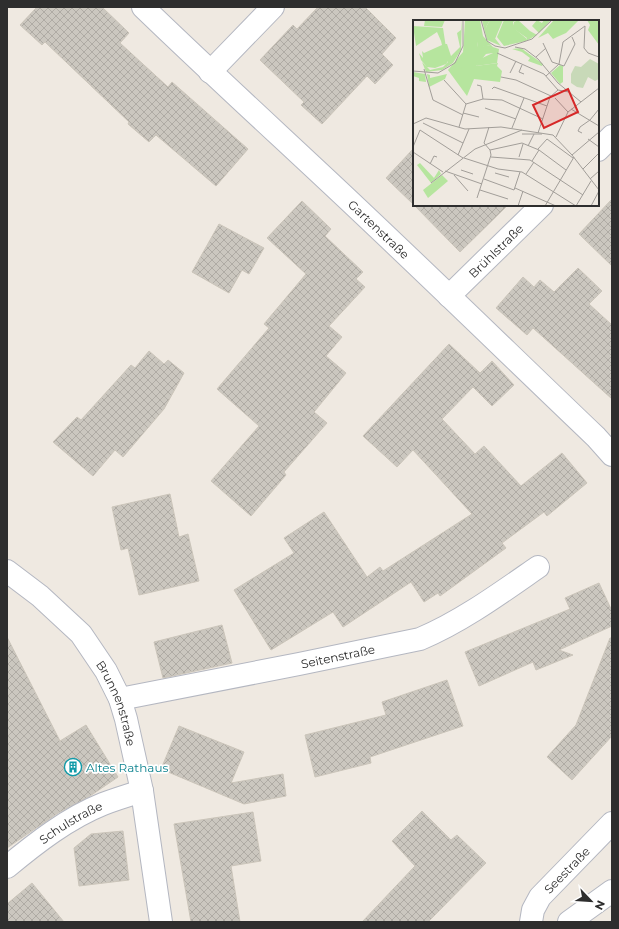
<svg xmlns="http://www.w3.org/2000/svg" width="619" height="929" font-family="Montserrat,sans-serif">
<defs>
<pattern id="building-cross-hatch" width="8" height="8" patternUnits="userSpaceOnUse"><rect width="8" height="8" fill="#cbc7bf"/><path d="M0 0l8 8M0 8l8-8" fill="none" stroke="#afaba4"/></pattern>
</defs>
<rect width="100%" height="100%" fill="#efe9e1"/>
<!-- building -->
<g fill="url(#building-cross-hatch)" stroke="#cbc5ba">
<path d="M 37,7 L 102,7 L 129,33 L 120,43 L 168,87 L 172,82 L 248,149 L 216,186 L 156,135 L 149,142 L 128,124 L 129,122 L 45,42 L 42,45 L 20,25 Z"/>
<path d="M 318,7 L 365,7 L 396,38 L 382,54 L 393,65 L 375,84 L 367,76 L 322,124 L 301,105 L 304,102 L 260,60 L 293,25 L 297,29 Z"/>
<path d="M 414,148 L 414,205 L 386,178 Z"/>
<path d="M 612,199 L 612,266 L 579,234 Z"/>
<path d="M 302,201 L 331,229 L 325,236 L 363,272 L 356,279 L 365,287 L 329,326 L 342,337 L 326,356 L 346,373 L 314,412 L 327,423 L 284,472 L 286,475 L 251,516 L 211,481 L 259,426 L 217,389 L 269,328 L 264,324 L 306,274 L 267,238 Z"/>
<path d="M 414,205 L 508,205 L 460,252 Z"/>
<path d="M 219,224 L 264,248 L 249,274 L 242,270 L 229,293 L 192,272 Z"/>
<path d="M 578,268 L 602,291 L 589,304 L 612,325 L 612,399 L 533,328 L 527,335 L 496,308 L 523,277 L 534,287 L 540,280 L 554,292 Z"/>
<path d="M 449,344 L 480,373 L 492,361 L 514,385 L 492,406 L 473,387 L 442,419 L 475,454 L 484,446 L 521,486 L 562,453 L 587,483 L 547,516 L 544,512 L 502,543 L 506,548 L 440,596 L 438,593 L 424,602 L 411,582 L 343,627 L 333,612 L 271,650 L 234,590 L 294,553 L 284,538 L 324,512 L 367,577 L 380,567 L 383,571 L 472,514 L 413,450 L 397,467 L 363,436 Z"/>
<path d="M 149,351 L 164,364 L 168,360 L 184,373 L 164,409 L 123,457 L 115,450 L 93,476 L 53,442 L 77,417 L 81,420 L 131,365 L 135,368 Z"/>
<path d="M 170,494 L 179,537 L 188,534 L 199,581 L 139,595 L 128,548 L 121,550 L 112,507 Z"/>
<path d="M 599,583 L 612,611 L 612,626 L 559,650 L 573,655 L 536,670 L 533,662 L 479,686 L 465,652 L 570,609 L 565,598 Z"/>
<path d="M 222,625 L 232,663 L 163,678 L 154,642 Z"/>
<path d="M 7,637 L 60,741 L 86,725 L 118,777 L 87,798 L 58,813 L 7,848 Z"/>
<path d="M 610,638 L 612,638 L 612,736 L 572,780 L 547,757 L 576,725 Z"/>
<path d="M 447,680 L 463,726 L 370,757 L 371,763 L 315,777 L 305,735 L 386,715 L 382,702 Z"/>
<path d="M 179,726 L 244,752 L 231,783 L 283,774 L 286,796 L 244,804 L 161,769 Z"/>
<path d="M 422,811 L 451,840 L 457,835 L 486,863 L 428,922 L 362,922 L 415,866 L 392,841 Z"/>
<path d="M 253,812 L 261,861 L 231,866 L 240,922 L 191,922 L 174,824 Z"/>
<path d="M 123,831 L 129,880 L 79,886 L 74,848 L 91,834 Z"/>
<path d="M 32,883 L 64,922 L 7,922 L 7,904 Z"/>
</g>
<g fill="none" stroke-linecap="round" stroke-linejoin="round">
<!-- street casing -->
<g stroke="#b4b7c1" stroke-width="24">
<g id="street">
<path id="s1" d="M 143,7 C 203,65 265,122 326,179 C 417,264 506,351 596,437 L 612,455"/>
<path d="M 210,72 L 273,7"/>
<path d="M 598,150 L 612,136"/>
<path id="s2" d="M 449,296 L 542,205"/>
<path id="s3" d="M 120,699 L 299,664 L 420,639 C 461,622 502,592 538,567"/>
<path id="s4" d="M 7,867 C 36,843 68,818 103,804 C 116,799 129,795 142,791"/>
<path id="s5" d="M 531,922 L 533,910 L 540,897 L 612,823"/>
</g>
</g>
<!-- secondary casing -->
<g stroke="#b4b7c1" stroke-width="24">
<g id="secondary">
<path id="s6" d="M 7,571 L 40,596 L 81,634 L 106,671 L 120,699 L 126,719 L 142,791 L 161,922"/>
<path d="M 569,922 L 612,891"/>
</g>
</g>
<!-- street -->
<use href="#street" stroke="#fff" stroke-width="22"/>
<!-- secondary -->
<use href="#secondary" stroke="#fff" stroke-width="22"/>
</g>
<!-- icons -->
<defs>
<g id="building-ring" transform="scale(0.9)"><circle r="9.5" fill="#fff" stroke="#0f9aa8" stroke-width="1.5"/><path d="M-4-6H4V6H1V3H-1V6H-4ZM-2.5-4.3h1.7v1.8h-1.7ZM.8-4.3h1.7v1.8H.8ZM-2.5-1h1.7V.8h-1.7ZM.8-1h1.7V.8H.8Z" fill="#0f9aa8"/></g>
</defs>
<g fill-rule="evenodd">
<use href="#building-ring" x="73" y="767"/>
</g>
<g text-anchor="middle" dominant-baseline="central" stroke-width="3.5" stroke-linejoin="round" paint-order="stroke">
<!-- street labels -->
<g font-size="12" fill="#2e2e2e" stroke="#fff">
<text stroke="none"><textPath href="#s1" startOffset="324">Gartenstraße</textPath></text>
<text stroke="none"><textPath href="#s2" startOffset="65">Brühlstraße</textPath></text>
<text stroke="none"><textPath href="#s3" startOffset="222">Seitenstraße</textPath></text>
<text stroke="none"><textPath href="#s6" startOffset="176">Brunnenstraße</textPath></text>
<text stroke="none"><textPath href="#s4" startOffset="78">Schulstraße</textPath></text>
<text stroke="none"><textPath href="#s5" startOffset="65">Seestraße</textPath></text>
</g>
<!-- culture labels -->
<g font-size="12" fill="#0d838f" stroke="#fff" text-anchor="start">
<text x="86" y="767">Altes Rathaus</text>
</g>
</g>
<!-- overview -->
<g transform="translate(413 20)">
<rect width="186" height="186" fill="#efe9e1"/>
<path d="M 49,0 L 48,30 L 40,43 L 29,50 L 13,52 L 9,42 L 17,50 L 30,47 L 35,42 L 31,24 L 34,24 L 38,36 L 47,27 L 44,13 L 48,10 ZM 52,0 L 67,0 L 70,16 L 66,20 L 57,19 L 64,22 L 65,27 L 78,25 L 80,27 L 80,33 L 73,34 L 63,46 L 85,43 L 84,46 L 89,51 L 87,62 L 61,59 L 54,76 L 35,50 L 50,32 ZM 69,0 L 77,0 L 73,7 L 88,26 L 74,20 ZM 91,0 L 104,0 L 100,2 L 102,9 L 114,19 L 113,21 L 91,26 L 84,17 ZM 124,0 L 129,3 L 131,0 L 138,0 L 126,13 L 119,6 ZM 0,6 L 30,8 L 35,41 L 33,44 L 22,48 L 14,47 L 8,40 L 6,33 L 10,38 L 9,31 L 11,33 L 29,25 L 28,21 L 24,12 L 3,26 ZM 108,28 L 130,44 L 129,46 L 115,41 L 117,38 L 109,32 L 99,29 ZM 14,54 L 17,55 L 17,58 L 34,54 L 32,59 L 16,67 ZM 7,143 L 21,158 L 26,150 L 28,154 L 18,163 L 4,145 Z" fill="#b6e59e"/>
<path d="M 105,0 L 117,11 L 124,15 L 113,21 L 114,18 L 101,9 L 101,2 ZM 141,0 L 166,0 L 153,13 L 144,17 L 140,19 L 135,13 L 125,18 ZM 174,0 L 186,0 L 186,25 L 175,10 L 177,5 ZM 80,27 L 86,29 L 84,43 L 63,46 L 67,39 L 80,33 ZM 0,52 L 12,54 L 13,62 L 6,61 L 6,58 L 0,56 Z" fill="#b6e59e"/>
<path d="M 177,39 L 186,44 L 186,59 L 182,61 L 175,57 L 170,68 L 164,67 L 158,63 L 158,54 L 162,46 L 168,47 Z" fill="#c8d9b8"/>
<path d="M 147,45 L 150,46 L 150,62 L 147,64 L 138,53 Z" fill="#b6e59e"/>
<path d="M 12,0 L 32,0 L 29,7 L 11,6 ZM 77,0 L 90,0 L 82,19 L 76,18 L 75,15 L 73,7 ZM 67,16 L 70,16 L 78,25 L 65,28 L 64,22 L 57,22 L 57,19 L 66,19 ZM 52,38 L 62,48 L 59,54 L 52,47 L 45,49 L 45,46 ZM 29,155 L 35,161 L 15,178 L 10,170 Z" fill="#b6e59e"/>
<path fill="none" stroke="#a29e99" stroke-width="1" d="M 68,0 L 74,21 L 82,26 L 92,28 L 119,19 L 139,0M 172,6 L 171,28 L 175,33 L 186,37M 130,23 L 139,42 L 151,46 L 162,24 L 159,17M 102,27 L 112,29 L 125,39 L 145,63 L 168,82M 84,33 L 131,54 L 145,70 L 156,72M 123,37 L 133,28M 109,45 L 106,52 L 111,54M 11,49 L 20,80 L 50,95M 0,51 L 25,53 L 42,43 L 50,26 L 50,0M 97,53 L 103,41M 133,56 L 146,44 L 150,22 L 172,6M 88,57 L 103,60 L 138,76M 31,60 L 53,84M 64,65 L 68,66 L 70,79M 79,69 L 81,67 L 134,86M 142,78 L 155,92M 72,88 L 103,99M 158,89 L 186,106M 50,93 L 66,97M 10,103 L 50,123M 0,104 L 13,98 L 52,109 L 88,107 L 140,115 L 159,135 L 186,170M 46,107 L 53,84 L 70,79 L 89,80 L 130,99M 99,108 L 111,78M 125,113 L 137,77 L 145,70M 169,113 L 165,111 L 167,107 L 177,100 L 186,89M 109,114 L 129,114M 143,117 L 155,92 L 186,68M 175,119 L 186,127M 115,126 L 121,114M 0,127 L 7,110 L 50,138M 125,129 L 134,119 L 160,138M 77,130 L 109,123 L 126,130 L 153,150M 0,132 L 30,152M 45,135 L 56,109M 159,135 L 186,112M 78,137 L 117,140 L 170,175M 106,137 L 110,124M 51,138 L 85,149 L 109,152 L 163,186M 119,141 L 126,130M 17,144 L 21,136 L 24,137M 170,149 L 186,133M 48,150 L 60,154M 32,151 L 69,164M 82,153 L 96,157M 113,154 L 121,142M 41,155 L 55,171M 71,159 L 101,170 L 107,152M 177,159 L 186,151M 18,163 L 62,129 L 109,110M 102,168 L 143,186M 67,170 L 95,179M 64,178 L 78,135 L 77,130 L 71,123 L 76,107M 105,186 L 110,171M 132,186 L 161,137M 163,186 L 178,161M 178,186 L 186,171"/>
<path fill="#d62828" fill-opacity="0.15" stroke="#d62828" stroke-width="2" d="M 155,69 L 165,92 L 131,108 L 120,85 Z"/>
<rect width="186" height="186" fill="none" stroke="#2e2e2e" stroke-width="2"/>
</g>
<!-- border -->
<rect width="619" height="929" fill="none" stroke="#2e2e2e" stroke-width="16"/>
<!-- north arrow -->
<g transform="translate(591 901) rotate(115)" stroke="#ffffff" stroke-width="3" paint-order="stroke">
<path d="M0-3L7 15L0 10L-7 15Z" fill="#2e2e2e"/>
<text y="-6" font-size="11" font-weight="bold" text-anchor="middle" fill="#2e2e2e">N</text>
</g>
</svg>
